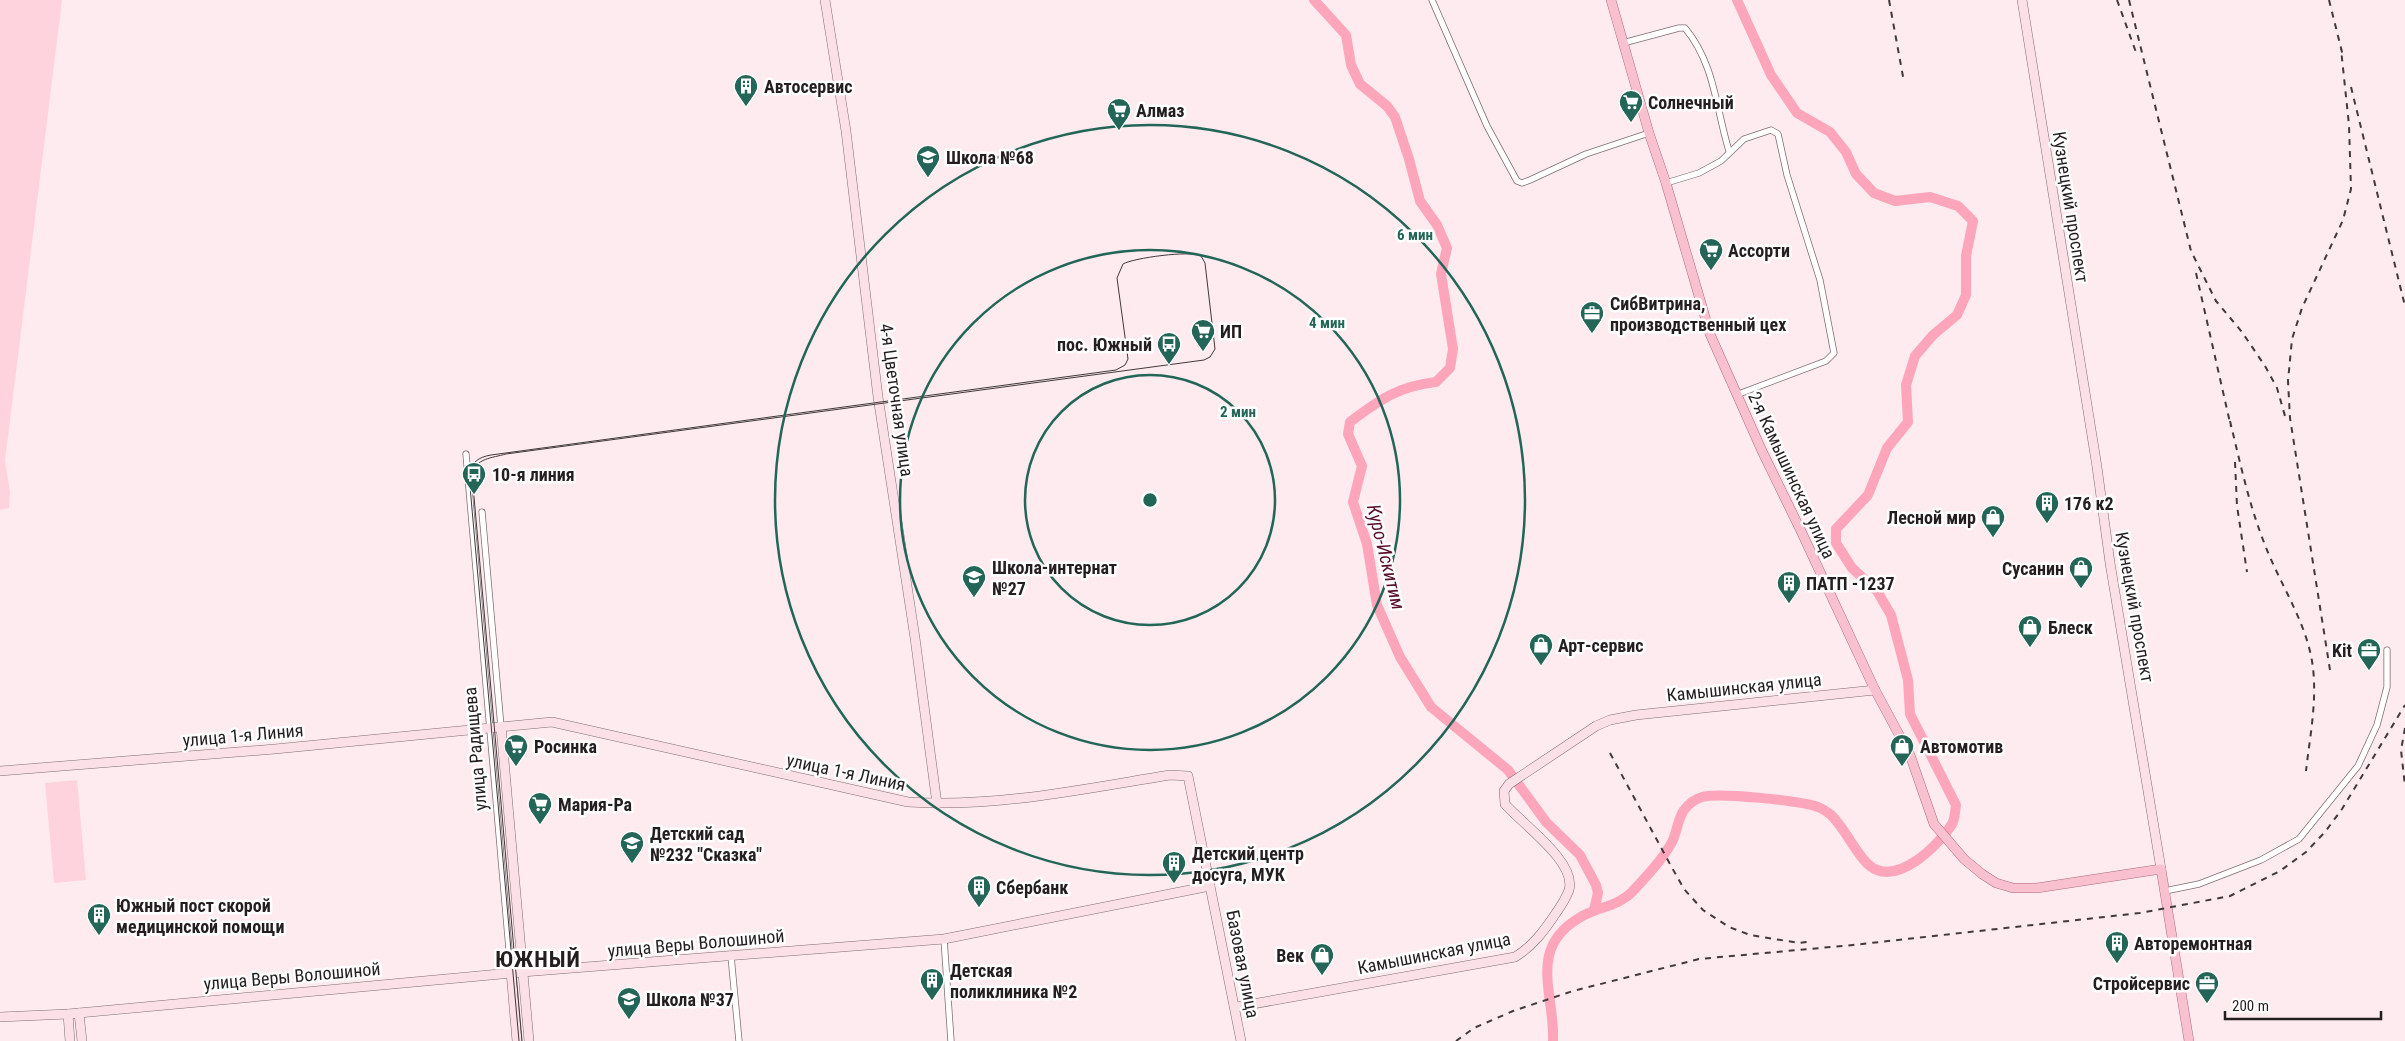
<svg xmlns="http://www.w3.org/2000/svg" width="2405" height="1041" font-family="'Roboto Condensed',sans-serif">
<rect width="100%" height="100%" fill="#fdebef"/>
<!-- green -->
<g fill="#ffd3dd">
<path d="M 0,0 L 62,0 L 5,461 L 10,492 L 9,508 L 0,510 Z"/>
<path d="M 77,780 L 86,880 L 54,883 L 45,783 Z"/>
</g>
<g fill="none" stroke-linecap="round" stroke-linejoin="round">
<!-- river -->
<g stroke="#fca5bb" stroke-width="10">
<path d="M 1314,0 L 1346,35 L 1351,65 L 1360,84 L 1387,106 L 1395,117 L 1409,159 L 1420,201 L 1437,225 L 1447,248 L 1441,274 L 1453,349 L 1450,368 L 1436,382 C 1399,386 1379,400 1350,422 L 1348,434 L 1362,466 L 1353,502 L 1367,544 L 1377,605 L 1400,657 L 1431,707 L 1508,770 L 1546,822 L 1580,855 L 1596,885 L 1598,893 L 1594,910"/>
<path d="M 1553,1041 C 1555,994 1527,949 1579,918 C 1596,907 1617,907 1632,892 C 1646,877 1663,859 1672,842 C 1677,832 1678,818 1684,810 C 1688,805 1695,799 1702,797 C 1718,792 1801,801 1818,807 C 1822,808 1827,812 1831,815 C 1845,828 1857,856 1870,866 C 1897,887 1939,845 1952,824 C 1955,819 1955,811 1956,805 L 1910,714 L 1908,680 L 1891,615 L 1877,591 L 1852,568 L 1836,543 L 1836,529 L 1868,495 L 1887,448 L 1908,422 L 1906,385 L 1915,356 L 1933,335 L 1957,315 L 1966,295 L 1966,256 L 1973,221 L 1958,206 L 1930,197 L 1895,201 L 1874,193 L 1856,174 L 1846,152 L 1830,132 L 1797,113 L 1771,75 L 1737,0"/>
</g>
<!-- street casing -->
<g stroke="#7d6e71" stroke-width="7">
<g id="street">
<path d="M 1432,0 L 1487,126 L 1517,181 L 1522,183 L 1530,180 L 1586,154 L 1649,133"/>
<path d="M 1623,43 L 1679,28 L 1685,28 C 1715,64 1716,109 1729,151"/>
<path d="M 1666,183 L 1699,173 L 1721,161 L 1744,139 L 1771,130 L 1778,134 L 1787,175 L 1820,280 L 1834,353 L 1826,361 L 1736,395"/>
<path d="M 466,454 L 511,972"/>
<path d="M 482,512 L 501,727"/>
<path d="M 2165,891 L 2199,884 L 2261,860 L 2299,839 L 2358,766 L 2377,725 L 2387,687 L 2387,650"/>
<path d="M 944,939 L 951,1041"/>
<path d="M 731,956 L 739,1041"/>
</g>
</g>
<!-- secondary casing -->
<g stroke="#7d6e71" stroke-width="10">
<g id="secondary">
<path d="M 825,0 L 846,131 L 878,397 L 915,638 L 937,804"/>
<path d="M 2022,0 L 2097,467 L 2110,563 L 2161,869"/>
<path d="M 501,727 L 529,1041"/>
<path d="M 0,771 L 275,749 L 552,722 L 908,802 C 995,808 1083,789 1170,775 L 1188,776 L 1241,1041"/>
<path d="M 511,972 L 517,1041"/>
<path d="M 1236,1007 L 1515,957 C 1533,946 1544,931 1556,913 C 1561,906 1566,898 1569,890 C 1577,862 1522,824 1505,804 L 1504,791 L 1509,784 L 1596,726 L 1610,720 L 1636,715 L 1875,690"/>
<path d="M 79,1013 L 82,1041"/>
<path d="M 68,1014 L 70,1041"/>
<path d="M 0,1017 L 68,1014 L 522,972 L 944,939 L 1210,886"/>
</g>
</g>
<!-- primary casing -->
<g stroke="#ac6c7d" stroke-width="10">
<path id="primary" d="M 1611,0 L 1649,133 L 1666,183 L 1710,334 L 1762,451 L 1801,531 L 1875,690 L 1910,755 L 1934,824 L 1964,859 L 1982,874 L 1996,883 L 2013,888 L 2037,888 L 2161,869 L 2189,1041"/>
</g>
<!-- street -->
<use href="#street" stroke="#fff" stroke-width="5.5"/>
<!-- secondary -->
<use href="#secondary" stroke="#fce0e7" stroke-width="9"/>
<!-- primary -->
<use href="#primary" stroke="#f9c0d0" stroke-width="9"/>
<!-- tram -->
<path stroke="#41393b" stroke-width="1" d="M 519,1041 L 469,475 C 471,462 479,457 491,455 L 1116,370 L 1125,365 L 1128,359 L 1117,278 L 1123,264 C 1133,258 1191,250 1201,256 L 1205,263 L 1215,349 L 1210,357 L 1204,360 L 506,454 C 492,458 476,458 472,474 L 522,1041"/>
<!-- rail -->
<g stroke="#41393b" stroke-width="2" stroke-dasharray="6 6" stroke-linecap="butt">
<path d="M 1889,0 L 1904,82"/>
<path d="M 2117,0 L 2137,55"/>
<path d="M 2129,0 L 2191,251 L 2216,301 L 2242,332 L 2265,366 L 2277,388 L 2285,416"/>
<path d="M 2329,0 L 2343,56"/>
<path d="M 2351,87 L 2405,306"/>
<path d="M 2196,273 L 2231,427"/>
<path d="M 2230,421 C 2240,462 2249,505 2265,545 C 2280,584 2305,620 2312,661 C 2318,698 2310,735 2306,771"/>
<path d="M 2235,462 L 2237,506 L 2247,572"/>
<path d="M 2330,670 L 2290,418 L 2288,381 L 2292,339 L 2302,308 L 2343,220 L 2351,189 L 2349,125 L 2341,49"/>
<path d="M 2405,728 L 2401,750 L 2405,786"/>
<path d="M 1610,753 L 1671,866 L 1684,889 L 1703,910 L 1729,927 L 1750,935 L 1799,943 L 1807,942"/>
<path d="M 1456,1041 L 1474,1028 L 1513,1011 L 1573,991 L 1699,959 L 1853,945 L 2140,913 L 2230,896 L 2280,871 L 2306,852 L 2325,832 L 2342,809 L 2405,705"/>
</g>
</g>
<!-- distance rings -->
<g fill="none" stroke="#236657" stroke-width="2.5">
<circle cx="1150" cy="500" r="125"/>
<circle cx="1150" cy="500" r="250"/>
<circle cx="1150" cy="500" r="375"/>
</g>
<!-- icons -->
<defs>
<g id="building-pin" transform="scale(1.25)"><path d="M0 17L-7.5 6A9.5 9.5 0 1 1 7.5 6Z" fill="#236657" stroke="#fefefe"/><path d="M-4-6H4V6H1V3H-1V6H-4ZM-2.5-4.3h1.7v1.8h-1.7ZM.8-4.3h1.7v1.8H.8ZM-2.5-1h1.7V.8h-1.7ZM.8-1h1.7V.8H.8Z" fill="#fff"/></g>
<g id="supermarket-pin" transform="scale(1.25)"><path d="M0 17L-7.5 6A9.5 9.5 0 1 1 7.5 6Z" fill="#236657" stroke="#fefefe"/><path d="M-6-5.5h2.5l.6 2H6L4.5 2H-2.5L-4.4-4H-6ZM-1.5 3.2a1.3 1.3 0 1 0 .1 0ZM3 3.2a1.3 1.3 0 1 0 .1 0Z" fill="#fff"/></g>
<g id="school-pin" transform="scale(1.25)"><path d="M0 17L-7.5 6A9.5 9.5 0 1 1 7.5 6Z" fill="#236657" stroke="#fefefe"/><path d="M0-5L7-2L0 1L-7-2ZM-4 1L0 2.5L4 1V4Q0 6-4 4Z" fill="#fff"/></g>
<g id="office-pin" transform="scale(1.25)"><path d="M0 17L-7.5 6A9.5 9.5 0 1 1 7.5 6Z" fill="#236657" stroke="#fefefe"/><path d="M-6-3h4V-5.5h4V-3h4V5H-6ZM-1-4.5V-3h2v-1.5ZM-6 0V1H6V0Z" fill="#fff"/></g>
<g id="bus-pin" transform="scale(1.25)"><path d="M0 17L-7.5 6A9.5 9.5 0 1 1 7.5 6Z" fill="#236657" stroke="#fefefe"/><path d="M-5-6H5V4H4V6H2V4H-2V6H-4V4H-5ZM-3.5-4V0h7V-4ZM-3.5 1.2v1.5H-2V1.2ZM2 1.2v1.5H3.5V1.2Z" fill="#fff"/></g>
<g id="shop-pin" transform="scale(1.25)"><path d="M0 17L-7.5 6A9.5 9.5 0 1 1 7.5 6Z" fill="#236657" stroke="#fefefe"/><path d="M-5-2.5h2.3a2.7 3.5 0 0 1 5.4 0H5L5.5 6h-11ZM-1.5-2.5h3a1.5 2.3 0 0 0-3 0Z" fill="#fff"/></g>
</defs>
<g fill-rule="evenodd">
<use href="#building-pin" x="746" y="86"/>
<use href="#supermarket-pin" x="1631" y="102"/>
<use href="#supermarket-pin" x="1119" y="110"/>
<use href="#school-pin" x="928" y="157"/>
<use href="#supermarket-pin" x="1711" y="250"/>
<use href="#office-pin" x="1592" y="313"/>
<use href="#supermarket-pin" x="1203" y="331"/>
<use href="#bus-pin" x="1169" y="344"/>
<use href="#bus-pin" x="474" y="474"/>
<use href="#building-pin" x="2047" y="503"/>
<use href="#shop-pin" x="1993" y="517"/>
<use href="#shop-pin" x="2081" y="568"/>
<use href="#school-pin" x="974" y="577"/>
<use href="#building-pin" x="1789" y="583"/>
<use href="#shop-pin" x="2030" y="627"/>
<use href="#shop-pin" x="1541" y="645"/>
<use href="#office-pin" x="2369" y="650"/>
<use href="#supermarket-pin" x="516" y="746"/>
<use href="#shop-pin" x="1902" y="746"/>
<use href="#supermarket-pin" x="540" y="804"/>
<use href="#school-pin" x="632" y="843"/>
<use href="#building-pin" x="1174" y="863"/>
<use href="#building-pin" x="979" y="887"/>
<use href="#building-pin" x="99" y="915"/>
<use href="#building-pin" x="2117" y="943"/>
<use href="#shop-pin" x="1322" y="955"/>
<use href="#building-pin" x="932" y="980"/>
<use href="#office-pin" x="2207" y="983"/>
<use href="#school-pin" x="629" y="999"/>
</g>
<g text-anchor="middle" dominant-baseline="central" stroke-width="5" stroke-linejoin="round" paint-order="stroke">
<!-- poi labels -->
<g font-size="18" font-weight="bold" fill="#241e1f" stroke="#fefefe" text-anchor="start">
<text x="764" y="86">Автосервис</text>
<text x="1648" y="102">Солнечный</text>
<text x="1136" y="110">Алмаз</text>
<text x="946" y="157">Школа №68</text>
<text x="1728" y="250">Ассорти</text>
<text x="1610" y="303">СибВитрина,<tspan x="1610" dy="21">производственный цех</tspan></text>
<text x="1220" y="331">ИП</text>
<text x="1152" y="344" text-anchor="end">пос. Южный</text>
<text x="492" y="474">10-я линия</text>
<text x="2064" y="503">176 к2</text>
<text x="1976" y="517" text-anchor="end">Лесной мир</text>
<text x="992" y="567">Школа-интернат<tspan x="992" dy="21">№27</tspan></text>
<text x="2064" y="568" text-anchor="end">Сусанин</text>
<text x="1806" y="583">ПАТП -1237</text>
<text x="2048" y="627">Блеск</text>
<text x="1558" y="645">Арт-сервис</text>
<text x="2352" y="650" text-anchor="end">Kit</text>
<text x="534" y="746">Росинка</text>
<text x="1920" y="746">Автомотив</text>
<text x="558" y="804">Мария-Ра</text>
<text x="650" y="833">Детский сад<tspan x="650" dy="21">№232 "Сказка"</tspan></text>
<text x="1192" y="853">Детский центр<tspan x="1192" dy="21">досуга, МУК</tspan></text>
<text x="996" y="887">Сбербанк</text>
<text x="116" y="905">Южный пост скорой<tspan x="116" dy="21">медицинской помощи</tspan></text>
<text x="2134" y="943">Авторемонтная</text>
<text x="1304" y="955" text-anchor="end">Век</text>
<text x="950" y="970">Детская<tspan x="950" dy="21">поликлиника №2</tspan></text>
<text x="2190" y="983" text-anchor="end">Стройсервис</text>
<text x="646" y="999">Школа №37</text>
</g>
<!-- street labels -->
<g font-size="18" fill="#241e1f" stroke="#fefefe">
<text transform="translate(2071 207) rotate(81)">Кузнецкий проспект</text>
<text transform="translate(897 400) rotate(82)">4-я Цветочная улица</text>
<text transform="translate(1792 475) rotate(65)">2-я Камышинская улица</text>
<text transform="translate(2135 607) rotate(80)">Кузнецкий проспект</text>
<text transform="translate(1744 687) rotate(-6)">Камышинская улица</text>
<text transform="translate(243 735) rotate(-5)">улица 1-я Линия</text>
<text transform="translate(475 749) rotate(-95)">улица Радищева</text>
<text transform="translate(846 772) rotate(12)">улица 1-я Линия</text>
<text transform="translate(696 943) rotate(-5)">улица Веры Волошиной</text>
<text transform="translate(1434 953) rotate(-11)">Камышинская улица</text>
<text transform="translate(1243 964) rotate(79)">Базовая улица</text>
<text transform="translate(292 976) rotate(-5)">улица Веры Волошиной</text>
</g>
<!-- water labels -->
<g font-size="19" font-style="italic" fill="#5a0f2c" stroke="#fefefe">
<text transform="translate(1386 557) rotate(76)">Куро-Искитим</text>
</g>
<!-- district labels -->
<g font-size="22" font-weight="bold" letter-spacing="1" fill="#241e1f" stroke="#fefefe">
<text x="538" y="959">ЮЖНЫЙ</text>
</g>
</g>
<circle cx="1150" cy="500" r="8" fill="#236657" stroke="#fefefe" stroke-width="2.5"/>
<g font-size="15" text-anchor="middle" font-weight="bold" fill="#236657" stroke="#fefefe" stroke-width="5" stroke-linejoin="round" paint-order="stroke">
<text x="1415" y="240">6 мин</text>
<text x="1327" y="328">4 мин</text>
<text x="1238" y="417">2 мин</text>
</g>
<!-- scale -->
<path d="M2225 1011v8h156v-8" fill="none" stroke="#241e1f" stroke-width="2.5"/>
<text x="2232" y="1011" font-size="15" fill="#241e1f" stroke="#fefefe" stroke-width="4" paint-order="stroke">200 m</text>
</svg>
